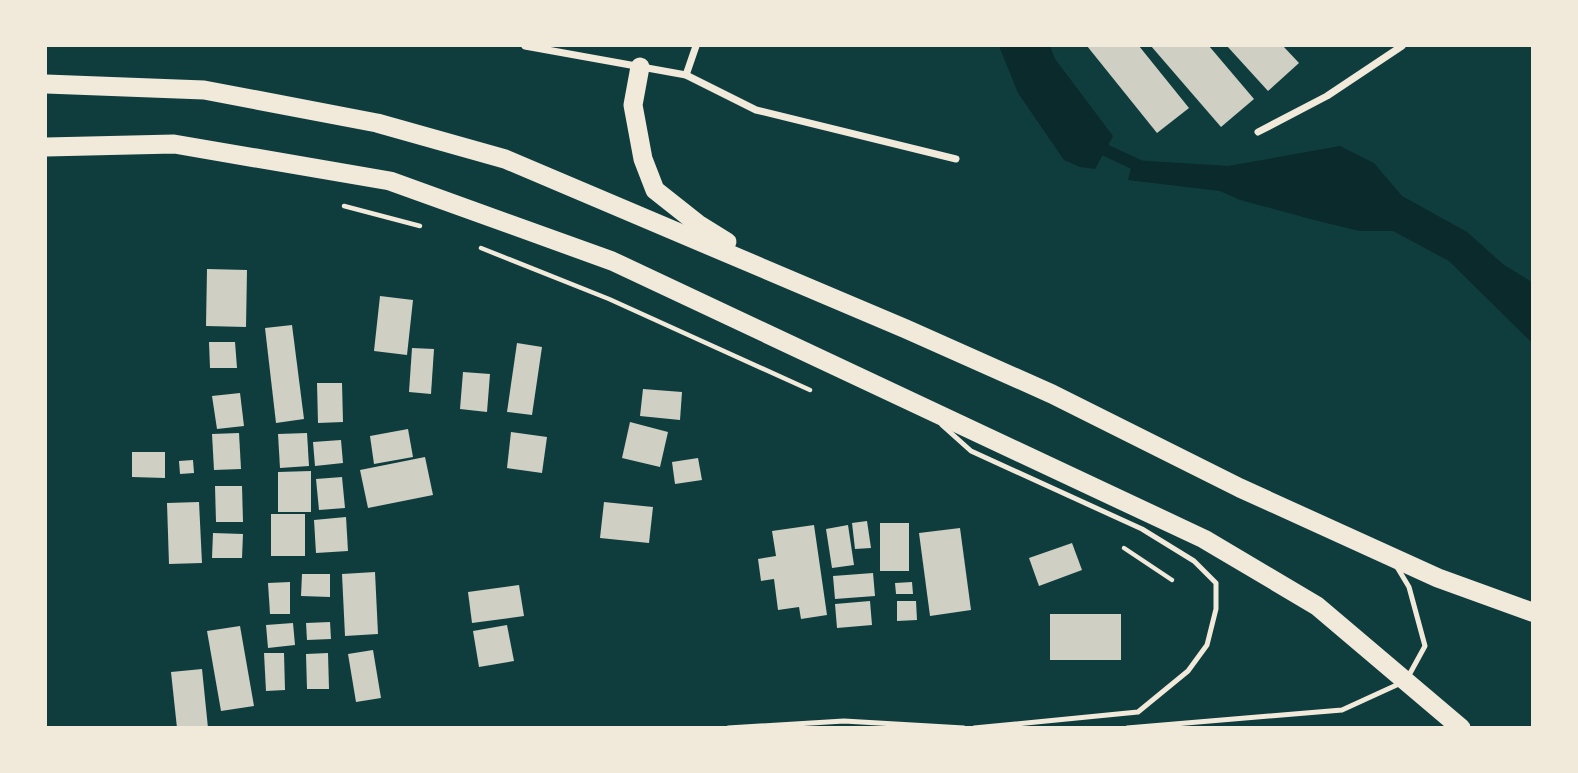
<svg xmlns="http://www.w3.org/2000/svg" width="1578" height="773" font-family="'Varela Round',sans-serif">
<rect width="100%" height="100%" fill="#0f3d3e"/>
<!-- water -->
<g fill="#0a2a2b">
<path d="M 999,46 L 1050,46 L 1055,59 L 1113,136 L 1095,169 L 1080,167 L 1064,160 L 1018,93 Z"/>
<path d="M 1340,146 L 1374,163 L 1402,196 L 1467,232 L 1504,265 L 1532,282 L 1532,343 L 1449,261 L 1393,231 L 1360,231 L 1322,222 L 1240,200 L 1220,191 L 1128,180 L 1133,160 L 1228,166 Z"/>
</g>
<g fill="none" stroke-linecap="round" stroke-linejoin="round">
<!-- stream -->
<path stroke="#0a2a2b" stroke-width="12" d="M 1090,143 L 1146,169"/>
</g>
<!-- building -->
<g fill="#cfcfc3">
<path d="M 1087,46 L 1139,46 L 1189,108 L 1157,133 Z"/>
<path d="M 1151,46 L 1209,46 L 1254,99 L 1221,127 Z"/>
<path d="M 1227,46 L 1283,46 L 1299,63 L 1268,91 Z"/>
<path d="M 207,269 L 247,270 L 246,327 L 206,326 Z"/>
<path d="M 380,296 L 413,300 L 407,355 L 374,351 Z"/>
<path d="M 292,325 L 304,419 L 276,423 L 265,328 Z"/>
<path d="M 209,342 L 235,342 L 237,368 L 210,368 Z"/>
<path d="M 517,343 L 542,347 L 532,415 L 507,412 Z"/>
<path d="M 412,348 L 434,349 L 431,394 L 409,392 Z"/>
<path d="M 463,372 L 490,374 L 487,412 L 460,409 Z"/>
<path d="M 317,383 L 342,383 L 343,422 L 318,423 Z"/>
<path d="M 643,389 L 682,392 L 680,420 L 640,416 Z"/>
<path d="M 240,393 L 244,426 L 217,429 L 212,396 Z"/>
<path d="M 630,422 L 668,432 L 660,467 L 622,458 Z"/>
<path d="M 408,429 L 413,457 L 374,464 L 370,436 Z"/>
<path d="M 511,432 L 547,437 L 542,473 L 507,468 Z"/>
<path d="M 239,433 L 241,469 L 214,470 L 212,434 Z"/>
<path d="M 307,433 L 309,466 L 280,468 L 278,434 Z"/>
<path d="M 341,440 L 343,463 L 315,466 L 313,442 Z"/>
<path d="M 132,452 L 165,452 L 165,478 L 132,477 Z"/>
<path d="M 425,457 L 433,495 L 368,508 L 360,470 Z"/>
<path d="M 698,458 L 702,480 L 675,484 L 672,462 Z"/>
<path d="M 193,460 L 194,473 L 180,474 L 179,461 Z"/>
<path d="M 311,471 L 311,512 L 278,512 L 278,472 Z"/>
<path d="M 342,477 L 345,508 L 319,510 L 316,479 Z"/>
<path d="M 215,486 L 242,486 L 243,522 L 216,522 Z"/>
<path d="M 199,502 L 202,563 L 169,564 L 167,503 Z"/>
<path d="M 604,502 L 653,507 L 649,543 L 600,538 Z"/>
<rect x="271" y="514" width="34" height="42"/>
<path d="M 346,517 L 348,551 L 316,553 L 314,520 Z"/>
<path d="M 867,521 L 871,548 L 855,549 L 852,523 Z"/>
<rect x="880" y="523" width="29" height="48"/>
<path d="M 814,525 L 827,615 L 801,619 L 799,607 L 778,610 L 774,579 L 761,581 L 758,559 L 776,556 L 772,531 Z"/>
<path d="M 848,525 L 854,565 L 832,568 L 826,529 Z"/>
<path d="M 960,528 L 971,610 L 930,616 L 919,533 Z"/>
<path d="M 213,533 L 243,534 L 242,558 L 212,558 Z"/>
<path d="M 1072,543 L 1082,570 L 1039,586 L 1029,558 Z"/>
<path d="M 375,572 L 378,634 L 345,636 L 342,574 Z"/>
<path d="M 873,573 L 875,596 L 835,599 L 833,576 Z"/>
<path d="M 302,574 L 330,574 L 330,597 L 301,596 Z"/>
<path d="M 290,582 L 290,614 L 270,614 L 268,583 Z"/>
<path d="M 912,582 L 913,594 L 896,594 L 895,583 Z"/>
<path d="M 519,585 L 524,616 L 472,623 L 468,592 Z"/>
<path d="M 870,601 L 872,625 L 837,628 L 835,604 Z"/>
<path d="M 897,601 L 916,601 L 917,620 L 897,621 Z"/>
<rect x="1050" y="614" width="71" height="46"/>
<path d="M 330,622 L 331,639 L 307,640 L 306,623 Z"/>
<path d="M 293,623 L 295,645 L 268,648 L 266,625 Z"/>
<path d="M 507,625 L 514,661 L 479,667 L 473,631 Z"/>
<path d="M 240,626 L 254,706 L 221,711 L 207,631 Z"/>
<path d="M 373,650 L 381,698 L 356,702 L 348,654 Z"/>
<path d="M 264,653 L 284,653 L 285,690 L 266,691 Z"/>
<path d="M 328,653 L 329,689 L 307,689 L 306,654 Z"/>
<path d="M 202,669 L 208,728 L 177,728 L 171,672 Z"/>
</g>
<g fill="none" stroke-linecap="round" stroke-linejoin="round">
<!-- path -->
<g stroke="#f1e9da" stroke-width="4.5">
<path d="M 344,206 L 420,226"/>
<path d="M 481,248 L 609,299 L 810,390"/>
<path d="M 1124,548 L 1172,580"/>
</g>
<!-- service -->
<g stroke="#f1e9da" stroke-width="5">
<path d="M 942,425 L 971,451 L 1142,529 L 1194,561 L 1216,583 L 1216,609 L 1207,645 L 1188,671 L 1138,712 L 974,728"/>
<path d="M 1397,567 L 1409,587 L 1425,646 L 1408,677"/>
<path d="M 728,728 L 844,721 L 964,728"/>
<path d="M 1127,728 L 1342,710 L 1401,683"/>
</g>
<!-- minor -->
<g stroke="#f1e9da" stroke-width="7">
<path d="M 525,46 L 686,75 L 756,110 L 956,159"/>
<path d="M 686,75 L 696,46"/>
<path d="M 1258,132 L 1327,96 L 1402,46"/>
</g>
<!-- trunk -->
<g stroke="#f1e9da" stroke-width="19">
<path d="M 640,67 L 633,105 L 643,159 L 655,190 L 698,224 L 727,242"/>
<path d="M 46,84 L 204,90 L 377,123 L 505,159 L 906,329 L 1052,394 L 1240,488 L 1438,578 L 1532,612"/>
<path d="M 46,147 L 174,144 L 390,181 L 612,261 L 1204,539 L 1317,606 L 1461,728"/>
</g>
</g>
<!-- border -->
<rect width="1578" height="773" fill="none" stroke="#f1e9da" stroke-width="94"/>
</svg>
